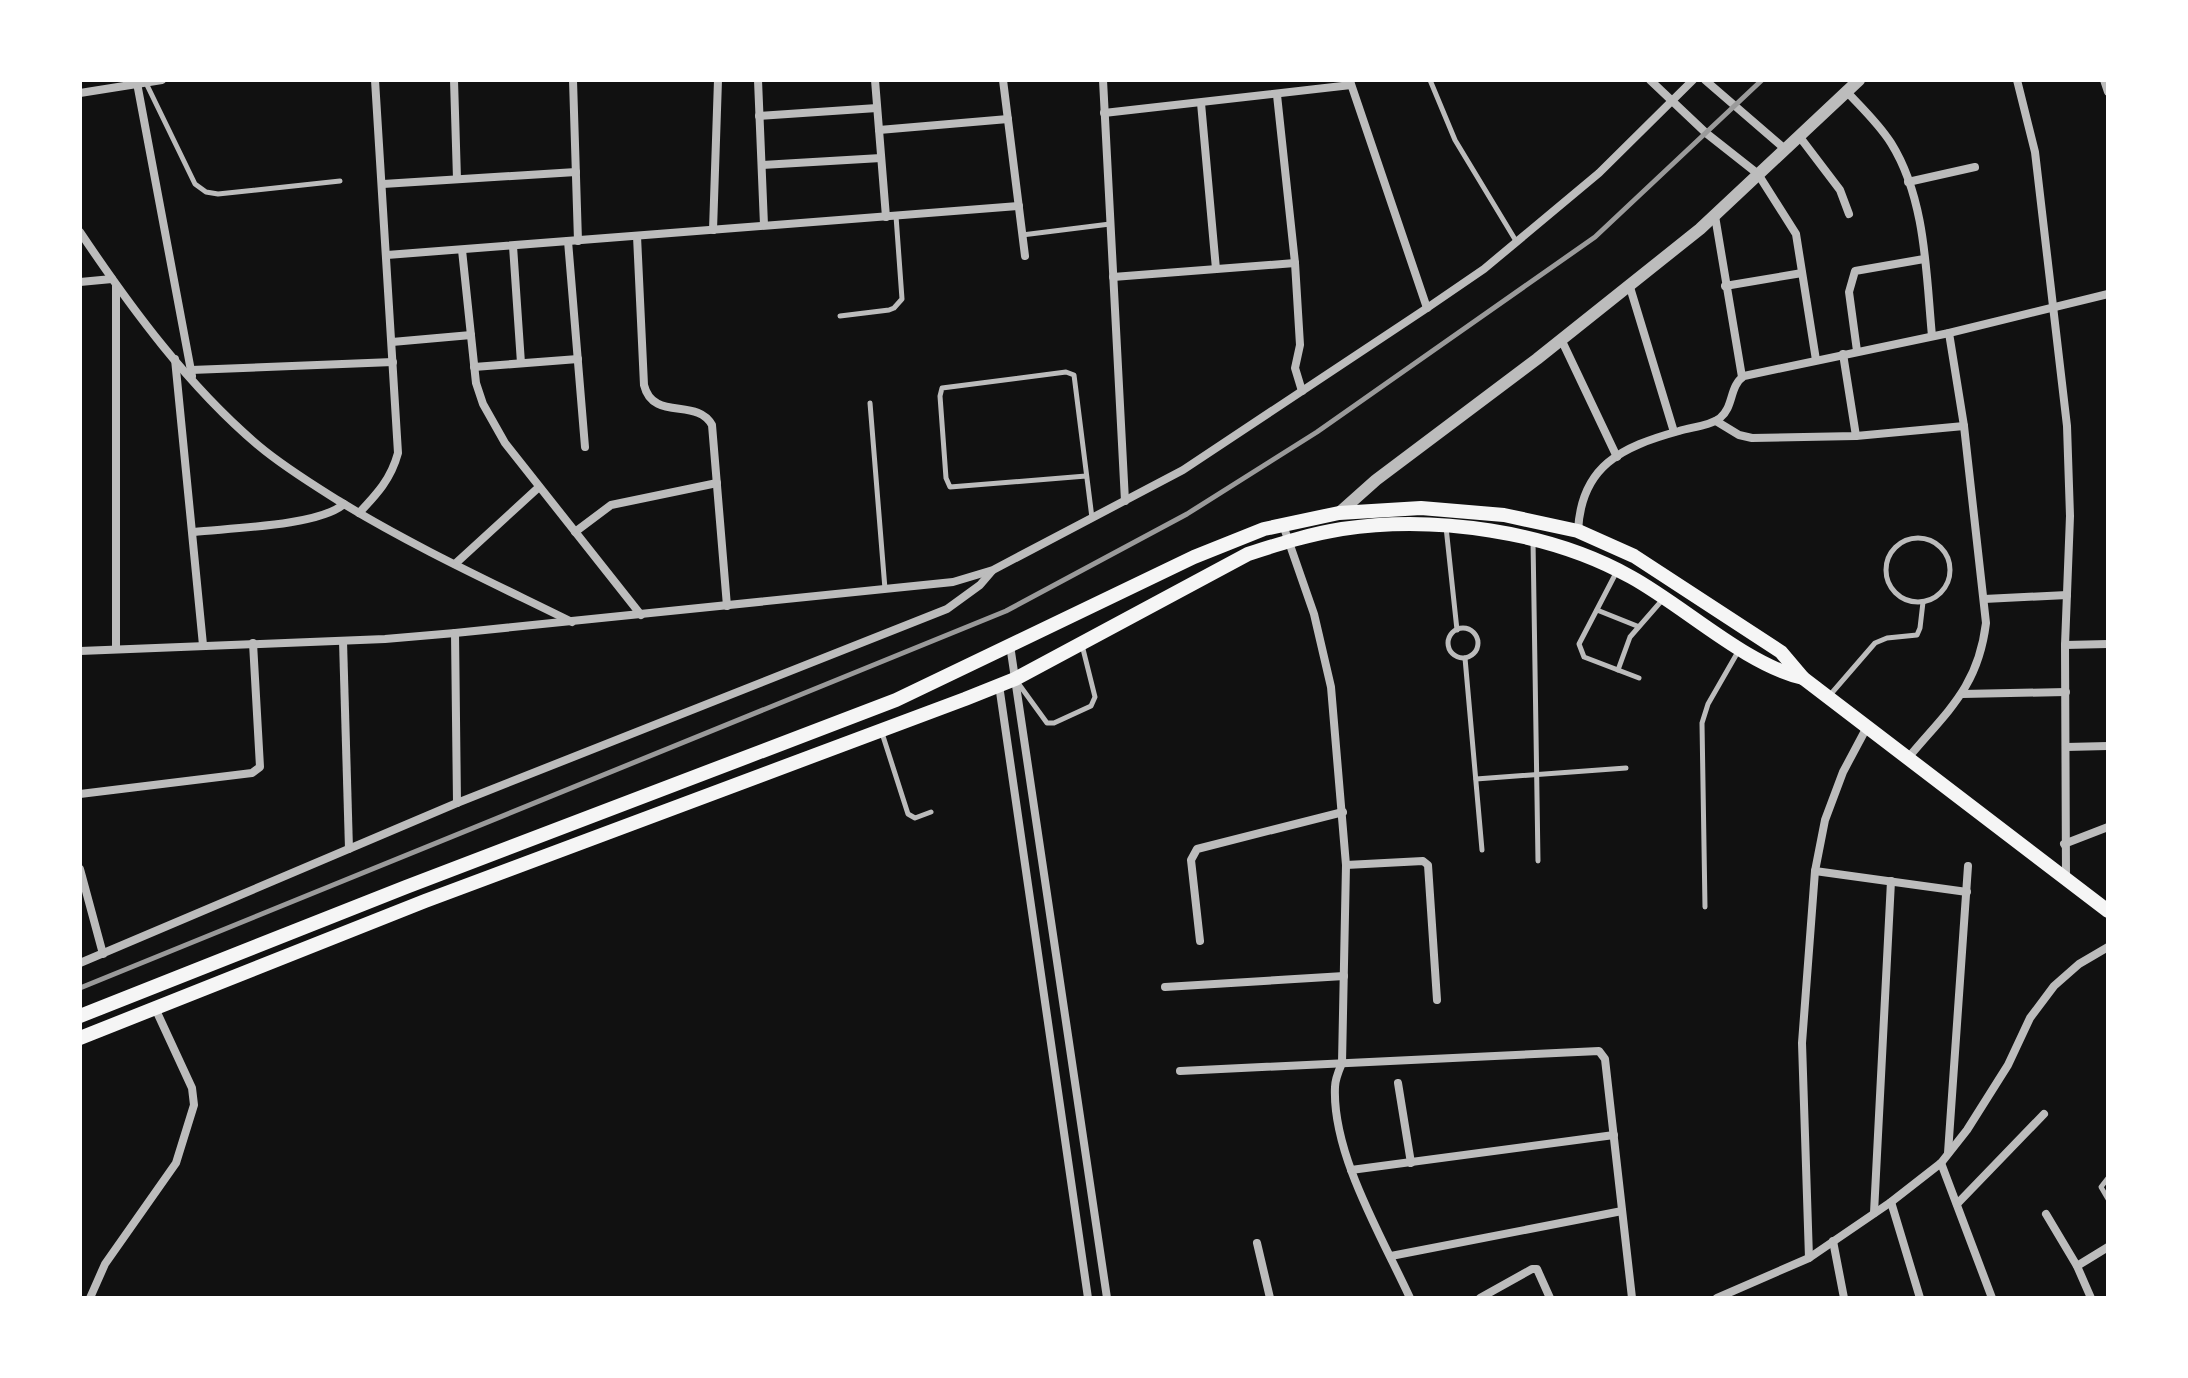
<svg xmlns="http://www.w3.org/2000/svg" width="2188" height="1378" font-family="'Libre Baskerville',serif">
<rect width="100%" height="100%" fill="#111"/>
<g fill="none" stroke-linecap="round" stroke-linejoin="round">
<!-- service -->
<g stroke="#bcbcbc" stroke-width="5">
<path d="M 1430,80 L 1455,140 L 1516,241"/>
<path d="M 146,83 L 195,184 L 206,192 L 218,194 L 340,181"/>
<path d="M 1022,235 L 1110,224"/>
<path d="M 840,316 L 889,310 L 894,308 L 902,299 L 896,216"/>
<path d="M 870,403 L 885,589"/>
<path d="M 1086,476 L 950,487 L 946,478 L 940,396 L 942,388 L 1066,372 L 1074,375 L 1092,518"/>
<path d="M 1446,527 L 1457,630"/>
<circle cx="1918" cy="570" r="32"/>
<path d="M 1533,540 L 1538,861"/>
<path d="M 1617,571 L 1579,644 L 1584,657 L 1639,678"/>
<path d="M 1597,610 L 1637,626"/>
<circle cx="1463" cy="643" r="15"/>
<path d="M 1465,658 L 1482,850"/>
<path d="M 1618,670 L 1630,637 L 1664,598"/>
<path d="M 1018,683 L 1047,723 L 1054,723 L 1091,706 L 1095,697 L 1082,645"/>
<path d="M 1830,695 L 1875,643 L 1887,638 L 1917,635 L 1920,628 L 1923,602"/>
<path d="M 882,733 L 908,814 L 915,818 L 931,812"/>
<path d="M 1476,779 L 1626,768"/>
<path d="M 1705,907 L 1702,723 L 1708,704 L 1739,650"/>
<path d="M 2108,1178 L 2101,1187 L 2108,1199"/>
</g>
<!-- minor -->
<g stroke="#bcbcbc" stroke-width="8">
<path d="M 454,80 L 457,179"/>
<path d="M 573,80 L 578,241"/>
<path d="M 758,80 L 764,225"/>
<path d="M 875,80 L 886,217"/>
<path d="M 1003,80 L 1025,256"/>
<path d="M 1103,80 L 1125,501"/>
<path d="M 1650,80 L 1706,133 L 1758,174 L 1796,234 L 1816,360"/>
<path d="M 1705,80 L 1785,149"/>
<path d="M 2017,80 L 2035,152 L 2067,426 L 2070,516 L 2065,645 L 2066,878"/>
<path d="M 2104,80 L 2108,92"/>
<path d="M 1350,81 L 1427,308"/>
<path d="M 137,83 L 192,376"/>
<path d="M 1847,92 C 1862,108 1879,124 1891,143 C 1926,199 1926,273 1932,336"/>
<path d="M 80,93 L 162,80"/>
<path d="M 1277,95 L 1295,263 L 1300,345 L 1295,368 L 1302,391"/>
<path d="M 1201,103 L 1216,269"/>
<path d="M 1104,113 L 1351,85"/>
<path d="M 759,116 L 877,108"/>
<path d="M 879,130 L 1008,119"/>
<path d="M 1799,136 L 1840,190 L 1849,214"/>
<path d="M 762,165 L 881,158"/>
<path d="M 1908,182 L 1975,167"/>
<path d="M 383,184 L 576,172"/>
<path d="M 1715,216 L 1742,377"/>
<path d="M 713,230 L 718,80"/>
<path d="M 80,232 C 131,308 189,387 259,446 C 284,467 312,484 339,501 C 414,547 493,583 572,622"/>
<path d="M 637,236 L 644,385 C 653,422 697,397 712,425 L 727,606"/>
<path d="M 568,241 L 585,447"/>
<path d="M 513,246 L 521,363"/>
<path d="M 462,250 L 476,383 L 483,404 L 505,443 L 641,615"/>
<path d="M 387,255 L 1019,206"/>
<path d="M 1113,277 L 1295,263"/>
<path d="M 80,282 L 112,279"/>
<path d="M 1629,284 L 1674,432"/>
<path d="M 116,286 L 116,649"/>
<path d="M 1725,286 L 1802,273"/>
<path d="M 1561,339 L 1617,457"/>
<path d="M 392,342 L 471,335"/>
<path d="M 1857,351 L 1849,292 L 1855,271 L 1924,259"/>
<path d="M 1843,354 L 1856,436"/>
<path d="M 175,359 L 203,645"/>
<path d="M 474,367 L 578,359"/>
<path d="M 191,370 L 393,362"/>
<path d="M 1716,421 L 1739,435 L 1752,438 L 1856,436 L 1964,426"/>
<path d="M 359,513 C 377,494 391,479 398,453 L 375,80"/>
<path d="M 1283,525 L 1314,614 L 1331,687 L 1346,865 L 1342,1063 C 1339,1070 1335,1079 1335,1087 C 1332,1154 1382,1237 1410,1298"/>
<path d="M 1578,531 C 1581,466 1621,447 1679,431 C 1691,427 1710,426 1720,418 C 1734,407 1729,386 1744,376 L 1949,333 L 2108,294"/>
<path d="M 194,532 C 230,528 319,526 344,504"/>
<path d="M 575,532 L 611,505 L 717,483"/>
<path d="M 455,564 L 539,487"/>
<path d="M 1984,599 L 2067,595"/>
<path d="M 455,633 L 457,803"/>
<path d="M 343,641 L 349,849"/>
<path d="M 1010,645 L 1107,1298"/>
<path d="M 2065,645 L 2108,644"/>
<path d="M 80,651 L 385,639 L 455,633 L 953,582 L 993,570 L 1183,470 L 1427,308 L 1484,269 L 1599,173 L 1693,80"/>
<path d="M 999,685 L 1088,1298"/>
<path d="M 1962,694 L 2066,692"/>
<path d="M 2066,747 L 2108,746"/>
<path d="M 1908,758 C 1947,711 1978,688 1986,623 L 1964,426 L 1949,333"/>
<path d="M 80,794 L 252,773 L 260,767 L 253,643"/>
<path d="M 2064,844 L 2108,827"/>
<path d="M 1346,865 L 1423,861 L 1428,865 L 1437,1000"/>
<path d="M 80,869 L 103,954"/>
<path d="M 1815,871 L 1967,892"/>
<path d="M 1200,941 L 1191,860 L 1197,849 L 1343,812"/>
<path d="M 80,963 L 457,803 L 947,609 L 980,585 L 992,571"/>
<path d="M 1165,987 L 1344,976"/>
<path d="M 1180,1071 L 1599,1051 L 1605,1059 L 1632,1298"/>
<path d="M 1398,1083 L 1411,1163"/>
<path d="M 1948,1153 L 1968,866"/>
<path d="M 1941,1163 L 1992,1298"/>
<path d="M 1351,1170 L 1614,1135"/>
<path d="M 1891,1202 L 1920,1298"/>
<path d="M 1957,1204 L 2044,1114"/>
<path d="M 1874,1213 L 1891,881"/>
<path d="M 2046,1214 L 2077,1266 L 2091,1298"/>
<path d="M 1833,1241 L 1844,1298"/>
<path d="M 1257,1243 L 1270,1298"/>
<path d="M 1391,1256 L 1622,1211"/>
<path d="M 1809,1258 L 1802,1043 L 1815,871 L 1825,820 L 1843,772 L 1867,727"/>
<path d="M 2077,1266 L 2108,1247"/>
<path d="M 90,1298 L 105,1264 L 176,1163 L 194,1105 L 192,1088 L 155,1008"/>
<path d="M 1480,1298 L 1532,1269 L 1537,1269 L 1550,1298"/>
<path d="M 1717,1298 L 1809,1258 L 1891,1202 L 1941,1163 L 1967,1130 L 2008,1065 L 2030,1018 L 2054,986 L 2079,964 L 2108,947"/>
</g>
<!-- tertiary -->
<path stroke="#bcbcbc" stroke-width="12" d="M 1339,513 L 1376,480 L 1537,359 L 1700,229 L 1859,80"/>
<!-- secondary -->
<g stroke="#f5f5f5" stroke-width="14">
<path d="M 80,1016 L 406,887 L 896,700 L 1194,557 L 1264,529 L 1339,513 L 1421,508 L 1504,515 L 1578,531 L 1634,556 L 1781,652 L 1803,678 L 2108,911"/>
<path d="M 80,1038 L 425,901 L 965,699 L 1015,679 L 1248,554 C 1279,544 1310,534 1342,529 C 1434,515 1549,531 1631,577 C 1684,606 1746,665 1803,678"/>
</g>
<!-- rail -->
<path stroke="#9a9a9a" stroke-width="5" d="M 80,988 L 1006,611 L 1187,514 L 1317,432 L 1595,237 L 1762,80"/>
</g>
<!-- border -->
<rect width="2188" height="1378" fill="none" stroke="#ffffff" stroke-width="164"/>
</svg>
